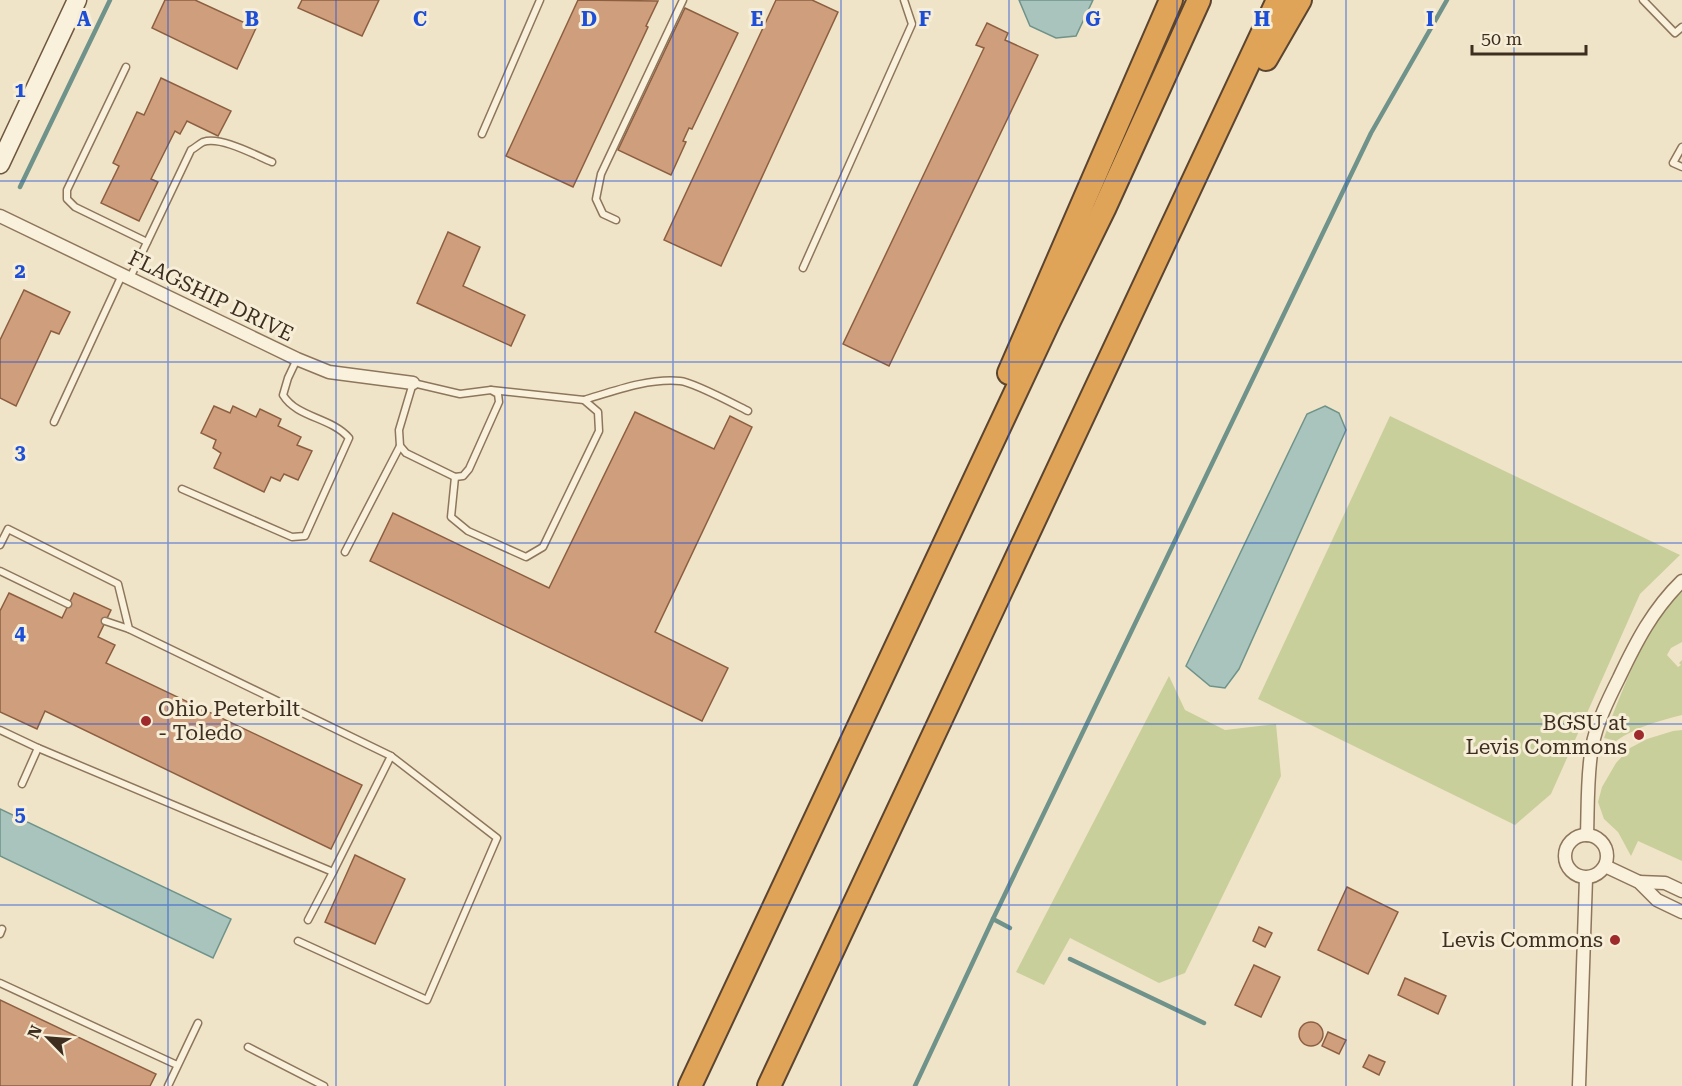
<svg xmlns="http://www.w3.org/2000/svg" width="1682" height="1086" font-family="'Roboto Serif',serif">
<rect width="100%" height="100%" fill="#f0e4c8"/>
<!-- green -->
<g fill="#c9cf9b">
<path d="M 1390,416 L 1680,555 L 1640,594 L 1551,794 L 1515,825 L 1258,699 Z"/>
<path d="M 1682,592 L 1682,642 L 1671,648 L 1667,655 L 1678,667 L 1681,665 L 1679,663 L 1682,660 L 1682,715 C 1658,721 1636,727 1616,741 L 1604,738 C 1621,693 1646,624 1682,592 Z"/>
<path d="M 1169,676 L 1185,710 L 1225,730 L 1276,724 L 1281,776 L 1185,973 L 1159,983 L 1070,938 L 1044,985 L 1016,972 Z"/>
<path d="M 1682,730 L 1682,861 L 1638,841 L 1631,856 L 1618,832 L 1604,819 L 1598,802 L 1602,787 L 1616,763 L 1630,748 L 1647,739 L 1673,731 Z"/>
</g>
<!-- water -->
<g fill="#a9c4bc" stroke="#6f938a" stroke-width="1.5">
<path d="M 1019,0 L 1093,0 L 1076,36 L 1056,38 L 1030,26 Z"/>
<path d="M 1325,406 L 1339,413 L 1346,430 L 1239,669 L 1225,688 L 1210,686 L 1186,666 L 1307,414 Z"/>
<path d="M 0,809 L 231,919 L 213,958 L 0,856 Z"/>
</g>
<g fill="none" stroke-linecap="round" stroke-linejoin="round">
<!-- stream -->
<g stroke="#6f938a" stroke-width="4.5">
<path d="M 20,187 L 110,0"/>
<path d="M 993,919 L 1010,928"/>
<path d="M 1070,959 L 1204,1023"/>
<path d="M 915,1086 L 993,919 L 1371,133 L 1447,0"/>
</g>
</g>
<!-- building -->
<g fill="#cf9f7d" stroke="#8d5f41" stroke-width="1.5">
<path d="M 165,0 L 195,0 L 256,28 L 237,69 L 152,28 Z"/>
<path d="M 302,0 L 379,0 L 362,36 L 298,8 Z"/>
<path d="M 578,0 L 658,1 L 646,26 L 648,27 L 573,187 L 506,156 Z"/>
<path d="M 776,0 L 812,0 L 838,12 L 721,266 L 664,240 Z"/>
<path d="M 685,8 L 738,33 L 692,129 L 689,128 L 683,141 L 686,142 L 671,175 L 618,150 Z"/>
<path d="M 987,23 L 1008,33 L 1005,40 L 1038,55 L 889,366 L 843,344 L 984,48 L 976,45 Z"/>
<path d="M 161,78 L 231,111 L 218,136 L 187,121 L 180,134 L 175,131 L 151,179 L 158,182 L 139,221 L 101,203 L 119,166 L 113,163 L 137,112 L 144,115 Z"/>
<path d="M 448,232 L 480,247 L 463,286 L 525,315 L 511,346 L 417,303 Z"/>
<path d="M 24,290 L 70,312 L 59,334 L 51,331 L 16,406 L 0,398 L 0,340 Z"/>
<path d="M 214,406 L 230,413 L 233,406 L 256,417 L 260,409 L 281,419 L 278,426 L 301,437 L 297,445 L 312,451 L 298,480 L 284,474 L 280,481 L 271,477 L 264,492 L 214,468 L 221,453 L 213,448 L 216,440 L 201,433 Z"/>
<path d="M 635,412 L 714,449 L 730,416 L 752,427 L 655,632 L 728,668 L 702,721 L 370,561 L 393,513 L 549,588 Z"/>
<path d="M 9,593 L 62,618 L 74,593 L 111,610 L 98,637 L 115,645 L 106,663 L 362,785 L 331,849 L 45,711 L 37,729 L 0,712 L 0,611 Z"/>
<path d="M 355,855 L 405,879 L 375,944 L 325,922 Z"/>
<path d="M 1347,887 L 1398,912 L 1368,974 L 1318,950 Z"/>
<path d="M 1259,927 L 1272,933 L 1265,947 L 1253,941 Z"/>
<path d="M 1254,965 L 1280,977 L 1261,1017 L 1235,1005 Z"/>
<path d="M 1405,978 L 1446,996 L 1438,1014 L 1398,995 Z"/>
<path d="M 0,1000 L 156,1074 L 150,1086 L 0,1086 Z"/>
<circle cx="1311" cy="1034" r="12"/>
<path d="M 1328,1032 L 1346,1040 L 1339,1054 L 1322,1046 Z"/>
<path d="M 1369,1055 L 1385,1062 L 1379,1075 L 1363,1067 Z"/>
</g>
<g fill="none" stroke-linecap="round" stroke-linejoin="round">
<!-- lane casing -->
<g stroke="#8d765c" stroke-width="9">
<g id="lane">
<path d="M 1643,0 L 1675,33 L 1682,27"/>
<path d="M 126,67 L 67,190 L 67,199 L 75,207 L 147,242"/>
<path d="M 482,134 L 540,0"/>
<path d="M 1682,147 L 1673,163 L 1682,167"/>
<path d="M 616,220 L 603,214 L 596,199 L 601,174 L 683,0"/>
<path d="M 803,268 L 912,24 L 904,0"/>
<path d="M 130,278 L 191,150 C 195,148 199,144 203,142 C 221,136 255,155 272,162"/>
<path d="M 413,383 L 460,394 L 491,390 L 498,394 L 499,402 L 469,469 L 463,476 L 455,477 L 406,453 L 400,446 L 399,430 Z"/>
<path d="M 584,400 C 614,391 648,378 680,381 C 693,382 734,404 748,411"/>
<path d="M 54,422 L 122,275"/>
<path d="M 455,477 L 451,517 L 468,531 L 526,557 L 543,547 L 599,431 L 598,412 L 584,400 L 491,390"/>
<path d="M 182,489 L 292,537 L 305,536 L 349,438 C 331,417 297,418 283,395 L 288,378 L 297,359"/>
<path d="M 0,545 L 8,529 L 118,584 L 129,629 L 391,756 L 497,838 L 427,1000 L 298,941"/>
<path d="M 345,552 L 400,446"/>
<path d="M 0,571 L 68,604"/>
<path d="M 105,621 L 129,629"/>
<path d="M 0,730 L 38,748 L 22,784"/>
<path d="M 38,748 L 333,872 L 308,920"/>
<path d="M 333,872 L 391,756"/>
<path d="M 0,934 L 2,929"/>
<path d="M 0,983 L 177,1065"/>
<path d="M 248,1047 L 324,1086"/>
<path d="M 168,1086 L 198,1023"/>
</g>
</g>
<!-- street casing -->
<g stroke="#8d765c" stroke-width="15">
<g id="street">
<path d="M 0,216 L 297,359 L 329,372 L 413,383"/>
<circle cx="1586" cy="856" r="21"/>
<path d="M 1587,835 C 1588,806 1587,775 1592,747 C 1597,722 1608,700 1619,678 C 1636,642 1653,609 1682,581"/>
<path d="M 1605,866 L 1639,882 L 1657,900 L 1682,912"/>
<path d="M 1639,882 L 1665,883 L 1682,891"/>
<path d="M 1579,1086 L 1586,878"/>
</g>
</g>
<!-- secondary casing -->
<g stroke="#6f573f" stroke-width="21">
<path id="secondary" d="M 0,164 L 77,0"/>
</g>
<!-- highway casing -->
<g stroke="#5b4430" stroke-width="26">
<g id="highway">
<path d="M 1266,59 L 1300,0"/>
<path d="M 1009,373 L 1171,0"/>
<path d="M 690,1086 L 1049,321 L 1104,209 L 1199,0"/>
<path d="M 769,1086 L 1278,0"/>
</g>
</g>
<!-- lane -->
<use href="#lane" stroke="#faf1dc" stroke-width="6"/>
<!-- street -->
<use href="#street" stroke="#faf1dc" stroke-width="12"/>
<!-- secondary -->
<use href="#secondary" stroke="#faf1dc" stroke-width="18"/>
<!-- highway -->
<use href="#highway" stroke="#e0a458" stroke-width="22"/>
</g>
<!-- grid -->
<path fill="none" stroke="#1d4ed8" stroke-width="1.5" stroke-opacity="0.55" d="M 168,0 L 168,1086M 336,0 L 336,1086M 505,0 L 505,1086M 673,0 L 673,1086M 841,0 L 841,1086M 1009,0 L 1009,1086M 1177,0 L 1177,1086M 1346,0 L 1346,1086M 1514,0 L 1514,1086M 0,181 L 1682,181M 0,362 L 1682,362M 0,543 L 1682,543M 0,724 L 1682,724M 0,905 L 1682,905"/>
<!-- markers -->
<g fill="#9e2a2b" stroke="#f7eed8" stroke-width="2">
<circle cx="146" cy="721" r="6"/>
<circle cx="1639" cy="735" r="6"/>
<circle cx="1615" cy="940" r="6"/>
</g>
<g text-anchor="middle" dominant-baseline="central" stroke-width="6" stroke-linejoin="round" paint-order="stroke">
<!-- street labels -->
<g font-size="21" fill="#3d2e20" stroke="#f7eed8">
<text transform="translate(211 296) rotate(26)">FLAGSHIP DRIVE</text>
</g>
<!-- poi labels -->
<g font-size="21" fill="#3d2e20" stroke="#f7eed8" text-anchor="end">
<text x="158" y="709" text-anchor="start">Ohio Peterbilt<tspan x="158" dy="24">- Toledo</tspan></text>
<text x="1627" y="723">BGSU at<tspan x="1627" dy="24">Levis Commons</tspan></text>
<text x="1603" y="940">Levis Commons</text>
</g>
</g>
<g font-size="20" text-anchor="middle" font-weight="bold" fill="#1d4ed8" stroke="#f7eed8" stroke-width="6" stroke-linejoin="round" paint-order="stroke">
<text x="84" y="26">A</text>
<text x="252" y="26">B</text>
<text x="420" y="26">C</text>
<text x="589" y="26">D</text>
<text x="757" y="26">E</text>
<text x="925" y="26">F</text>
<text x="1093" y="26">G</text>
<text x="1262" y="26">H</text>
<text x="1430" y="26">I</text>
<text x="20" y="97">1</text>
<text x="20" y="278">2</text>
<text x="20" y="459">3</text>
<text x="20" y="640">4</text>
<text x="20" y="821">5</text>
</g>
<!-- north arrow -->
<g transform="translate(48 1038) rotate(295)" stroke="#f7eed8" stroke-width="4.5" paint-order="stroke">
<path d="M0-4.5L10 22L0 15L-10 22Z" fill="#3d2e20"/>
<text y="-9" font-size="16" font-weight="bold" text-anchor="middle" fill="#3d2e20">N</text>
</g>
<!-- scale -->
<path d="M1472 45v9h114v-9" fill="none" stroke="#3d2e20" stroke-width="3"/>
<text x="1481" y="45" font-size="18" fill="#3d2e20" stroke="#f7eed8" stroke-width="4.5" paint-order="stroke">50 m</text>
</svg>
